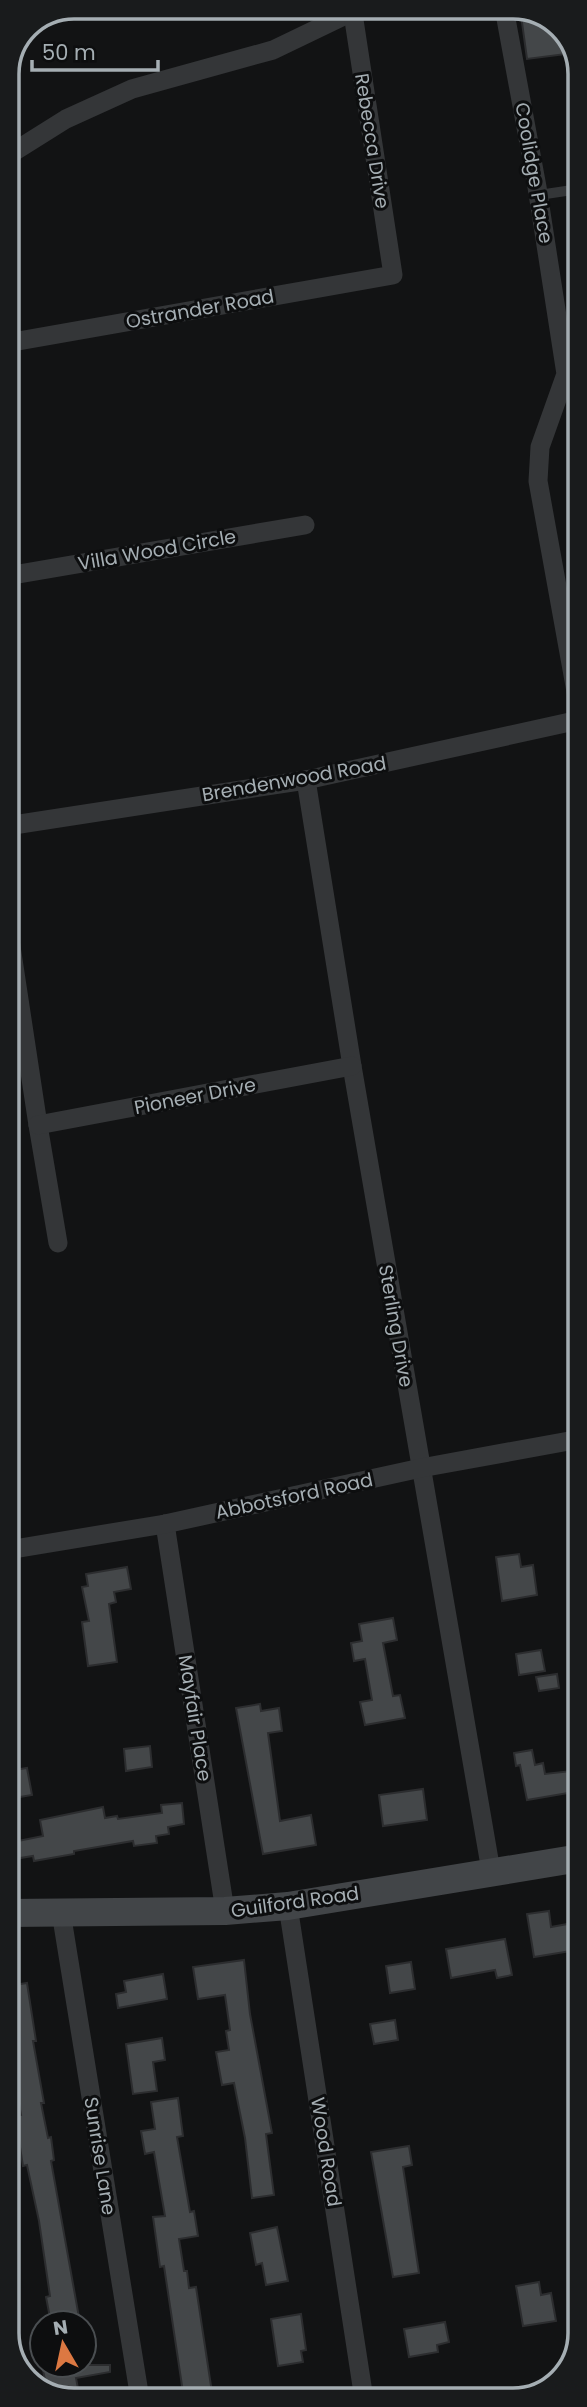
<svg xmlns="http://www.w3.org/2000/svg" width="587" height="2407" font-family="Poppins,sans-serif">
<rect width="100%" height="100%" fill="#121314"/>
<!-- building -->
<g fill="#444749" stroke="#2c2d2f" stroke-width="2">
<path d="M 520,8 L 560,26 L 574,53 L 527,59 Z"/>
<path d="M 519,1554 L 521,1567 L 533,1565 L 537,1595 L 502,1601 L 496,1557 Z"/>
<path d="M 127,1567 L 131,1589 L 114,1592 L 116,1602 L 109,1604 L 117,1662 L 88,1666 L 82,1622 L 89,1621 L 82,1587 L 88,1586 L 86,1574 Z"/>
<path d="M 393,1618 L 397,1640 L 383,1643 L 393,1696 L 400,1695 L 405,1718 L 365,1725 L 360,1702 L 372,1700 L 365,1659 L 354,1661 L 351,1643 L 362,1641 L 359,1624 Z"/>
<path d="M 541,1650 L 545,1671 L 519,1675 L 516,1654 Z"/>
<path d="M 557,1674 L 559,1688 L 539,1691 L 536,1677 Z"/>
<path d="M 260,1704 L 261,1711 L 279,1708 L 282,1731 L 268,1733 L 280,1821 L 311,1815 L 316,1845 L 263,1854 L 236,1708 Z"/>
<path d="M 150,1746 L 152,1767 L 126,1771 L 124,1749 Z"/>
<path d="M 532,1750 L 535,1765 L 543,1763 L 545,1774 L 580,1770 L 580,1791 L 527,1800 L 520,1765 L 516,1766 L 514,1753 Z"/>
<path d="M 27,1768 L 32,1795 L 8,1799 L 8,1771 Z"/>
<path d="M 423,1789 L 427,1820 L 383,1826 L 379,1795 Z"/>
<path d="M 182,1803 L 184,1824 L 168,1827 L 169,1834 L 156,1836 L 157,1843 L 134,1846 L 133,1841 L 74,1851 L 74,1854 L 34,1861 L 33,1856 L 8,1860 L 8,1843 L 43,1836 L 40,1820 L 103,1807 L 105,1818 L 117,1816 L 118,1819 L 162,1813 L 161,1805 Z"/>
<path d="M 549,1911 L 551,1927 L 573,1923 L 577,1950 L 534,1957 L 527,1914 Z"/>
<path d="M 505,1939 L 512,1975 L 497,1978 L 495,1970 L 451,1978 L 446,1949 Z"/>
<path d="M 244,1960 L 250,2014 L 272,2133 L 266,2134 L 274,2195 L 252,2198 L 245,2138 L 234,2083 L 222,2085 L 216,2052 L 229,2050 L 226,2031 L 230,2030 L 225,1995 L 198,1999 L 193,1967 Z"/>
<path d="M 411,1962 L 415,1989 L 390,1993 L 386,1966 Z"/>
<path d="M 163,1974 L 167,1999 L 118,2008 L 116,1994 L 126,1992 L 124,1981 Z"/>
<path d="M 27,1983 L 36,2041 L 33,2041 L 44,2103 L 41,2103 L 48,2138 L 51,2137 L 54,2160 L 51,2161 L 80,2323 L 51,2323 L 46,2297 L 50,2296 L 39,2221 L 27,2165 L 23,2166 L 15,2116 L 21,2115 L 14,2076 L 8,2077 L 8,2052 L 15,2051 L 8,2012 L 8,1986 Z"/>
<path d="M 395,2020 L 398,2040 L 374,2044 L 370,2024 Z"/>
<path d="M 162,2038 L 165,2060 L 153,2062 L 157,2091 L 133,2094 L 126,2044 Z"/>
<path d="M 178,2098 L 183,2136 L 177,2137 L 190,2212 L 194,2211 L 198,2236 L 179,2239 L 184,2271 L 187,2271 L 189,2288 L 196,2287 L 213,2399 L 184,2399 L 164,2266 L 160,2267 L 153,2217 L 165,2216 L 154,2152 L 145,2154 L 141,2131 L 155,2129 L 151,2102 Z"/>
<path d="M 409,2146 L 412,2165 L 403,2167 L 419,2273 L 393,2277 L 371,2152 Z"/>
<path d="M 277,2227 L 288,2281 L 266,2285 L 262,2263 L 256,2265 L 250,2233 Z"/>
<path d="M 539,2282 L 541,2295 L 551,2293 L 556,2321 L 523,2326 L 516,2286 Z"/>
<path d="M 301,2314 L 306,2350 L 301,2351 L 303,2362 L 278,2366 L 271,2319 Z"/>
<path d="M 445,2322 L 449,2342 L 437,2345 L 438,2352 L 409,2357 L 404,2329 Z"/>
<path d="M 42,2365 L 110,2365 L 110,2372 L 76,2378 L 80,2399 L 66,2399 L 47,2390 Z"/>
</g>
<g fill="none" stroke-linecap="round" stroke-linejoin="round">
<!-- lane -->
<path stroke="#343638" stroke-width="10" d="M 539,195 L 579,189"/>
<!-- street -->
<g stroke="#343638" stroke-width="19">
<path d="M 504,8 L 537,187 L 566,374 L 540,447 L 538,481 L 579,708"/>
<path d="M 7,156 L 66,119 L 132,89 L 273,50 L 352,12"/>
<path d="M 7,343 L 393,275 L 352,7"/>
<path d="M 7,576 L 305,525"/>
<path d="M 306,780 L 352,1066 L 491,1871"/>
<path d="M 7,826 L 306,780 L 579,720"/>
<path d="M 7,920 L 38,1125 L 58,1243"/>
<path d="M 38,1125 L 352,1066"/>
<path d="M 165,1524 L 225,1911"/>
<path d="M 8,1550 L 165,1524 L 421,1468 L 580,1439"/>
<path d="M 288,1906 L 364,2399"/>
<path d="M 61,1912 L 140,2399"/>
</g>
<!-- secondary -->
<path stroke="#424548" stroke-width="28" d="M 8,1913 L 225,1911 L 288,1906 L 580,1858"/>
</g>
<g text-anchor="middle" dominant-baseline="central" stroke-width="6" stroke-linejoin="round" paint-order="stroke">
<!-- street labels -->
<g font-size="19" fill="#a5aeb3" stroke="#0d0e0f">
<text transform="translate(372 141) rotate(81)">Rebecca Drive</text>
<text transform="translate(534 173) rotate(80)">Coolidge Place</text>
<text transform="translate(200 309) rotate(-10)">Ostrander Road</text>
<text transform="translate(157 550) rotate(-10)">Villa Wood Circle</text>
<text transform="translate(294 779) rotate(-10)">Brendenwood Road</text>
<text transform="translate(195 1096) rotate(-11)">Pioneer Drive</text>
<text transform="translate(396 1326) rotate(80)">Sterling Drive</text>
<text transform="translate(294 1496) rotate(-12)">Abbotsford Road</text>
<text transform="translate(195 1718) rotate(81)">Mayfair Place</text>
<text transform="translate(295 1902) rotate(-8)">Guilford Road</text>
<text transform="translate(326 2152) rotate(81)">Wood Road</text>
<text transform="translate(100 2156) rotate(81)">Sunrise Lane</text>
</g>
</g>
<!-- crop -->
<path d="M0 0H587V2407H0ZM74 19H513A55 55 0 0 1 568 74V2333A55 55 0 0 1 513 2388H74A55 55 0 0 1 19 2333V74A55 55 0 0 1 74 19Z" fill="#191b1c" fill-rule="evenodd"/>
<path fill="none" stroke="#a5aeb3" stroke-width="3.5" d="M74 19H513A55 55 0 0 1 568 74V2333A55 55 0 0 1 513 2388H74A55 55 0 0 1 19 2333V74A55 55 0 0 1 74 19Z"/>
<!-- north arrow -->
<g transform="translate(63 2344) rotate(351)"><circle r="33" fill="#0d0e0f" stroke="#4a4e51" stroke-width="2"/>
<path d="M0-5L12 26L0 18L-12 26Z" fill="#dc7842"/>
<text y="-10" font-size="19" font-weight="bold" text-anchor="middle" fill="#a5aeb3">N</text>
</g>
<!-- scale -->
<path d="M32 60v10h126v-10" fill="none" stroke="#a5aeb3" stroke-width="3.5"/>
<text x="42" y="60" font-size="21" fill="#a5aeb3" stroke="#0d0e0f" stroke-width="5" paint-order="stroke">50 m</text>
</svg>
